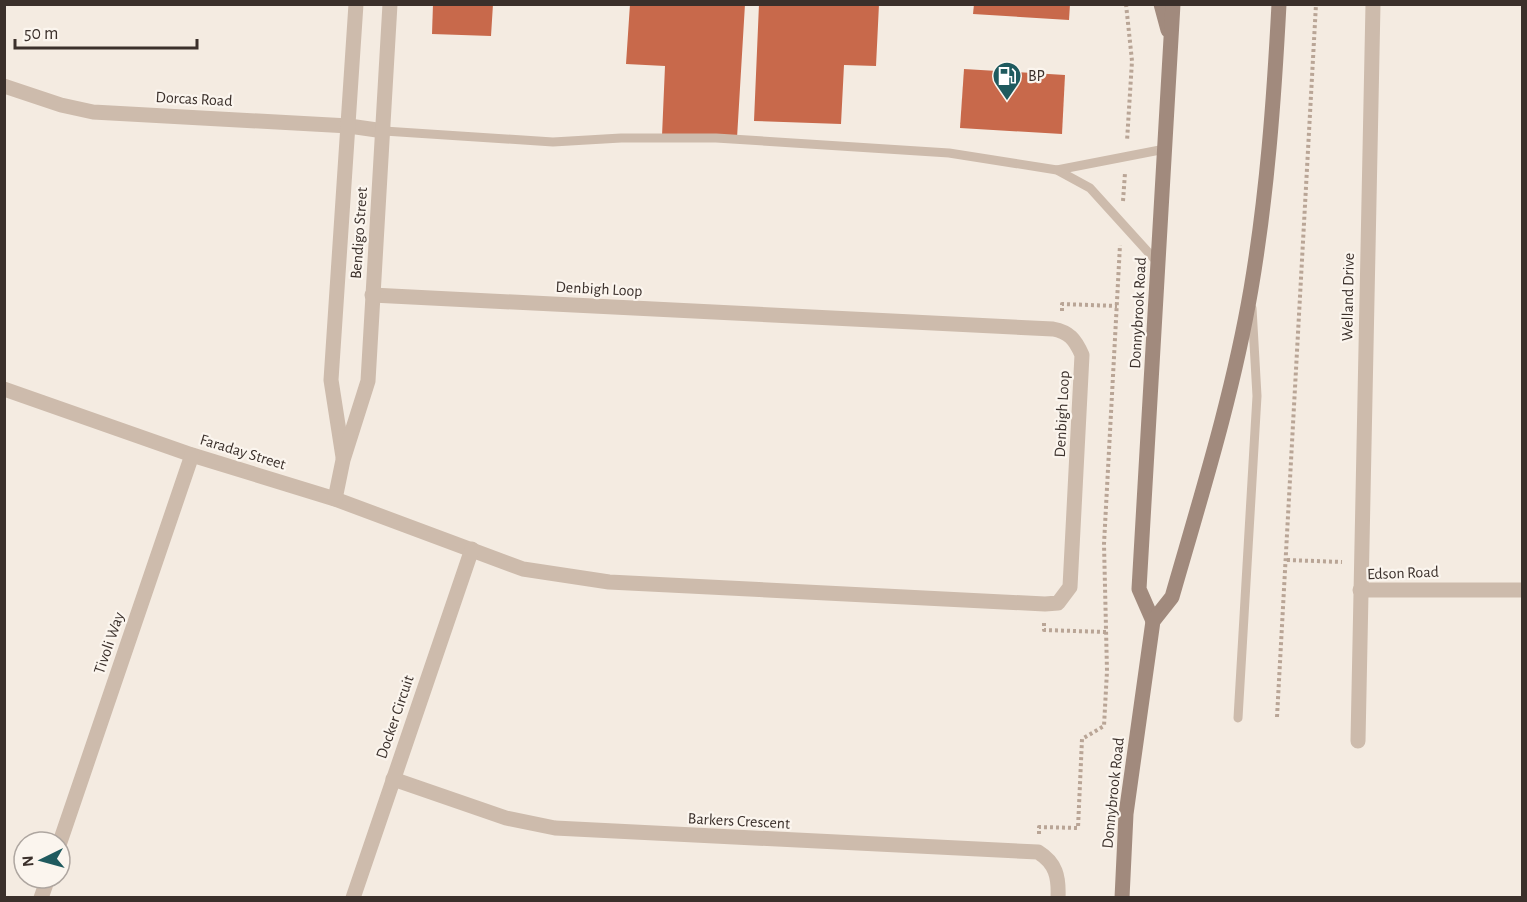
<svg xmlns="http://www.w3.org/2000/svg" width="1527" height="902" font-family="'Alegreya Sans',sans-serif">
<rect width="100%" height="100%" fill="#f4ebe1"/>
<!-- building -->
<g fill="#c8694b">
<path d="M 433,4 L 493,4 L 491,36 L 432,34 Z"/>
<path d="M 630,4 L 745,4 L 737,138 L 662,136 L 665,66 L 626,64 Z"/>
<path d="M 759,4 L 879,4 L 876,66 L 844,65 L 841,124 L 754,121 Z"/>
<path d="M 974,4 L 1070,4 L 1069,20 L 973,14 Z"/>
<path d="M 964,69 L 1065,75 L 1062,134 L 960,128 Z"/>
</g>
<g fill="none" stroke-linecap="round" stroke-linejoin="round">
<!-- path -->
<g stroke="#b9a596" stroke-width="4" stroke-dasharray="3 3" stroke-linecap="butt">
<path d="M 1126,4 L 1132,61 L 1127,141"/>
<path d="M 1123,201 L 1125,173"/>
<path d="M 1062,311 L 1062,304 L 1117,306"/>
<path d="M 1287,560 L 1342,562"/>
<path d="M 1044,623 L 1044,630 L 1106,632"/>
<path d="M 1277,717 L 1316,4"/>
<path d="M 1039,834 L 1039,827 L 1078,828 L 1082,739 L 1104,726 L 1107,671 L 1104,544 L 1120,245"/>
</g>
<!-- lane -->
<g stroke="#cdbbac" stroke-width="9">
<path d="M 384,131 L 553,142 L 621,138 L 716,138 L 949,153 L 1057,170 L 1090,188 L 1158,263"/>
<path d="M 1057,170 L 1165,149"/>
<path d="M 1238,718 L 1257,396 L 1252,308"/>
</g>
<!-- street -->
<g stroke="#cdbbac" stroke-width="15">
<path d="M 4,86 L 61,105 L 93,112 L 349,126 L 384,131"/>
<path d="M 4,389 L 192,455 L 335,499 L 523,569 L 609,582 L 1045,604 L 1058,603 L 1070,587 L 1082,355 C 1075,339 1069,332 1053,329 L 372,295"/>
<path d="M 343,457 L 331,380 L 356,4"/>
<path d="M 335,499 L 343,460 L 368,381 L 390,4"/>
<path d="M 1360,590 L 1522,590"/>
<path d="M 1358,741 L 1373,4"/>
<path d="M 393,779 L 506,818 L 555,828 L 1038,852 C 1056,863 1059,877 1058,898"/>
<path d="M 60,842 L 192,455"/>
<path d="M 41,898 L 48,878"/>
<path d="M 353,898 L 472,549"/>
</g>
<!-- secondary -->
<g stroke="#a18a7d" stroke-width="15">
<path d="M 1161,4 L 1168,30"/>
<path d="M 1153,621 L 1139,589 L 1173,4"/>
<path d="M 1122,898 L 1126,814 L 1153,621 L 1172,597 C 1201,496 1233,394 1251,289 C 1267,195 1274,100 1279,4"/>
</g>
</g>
<!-- icons -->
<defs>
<g id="fuel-pin" transform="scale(1.5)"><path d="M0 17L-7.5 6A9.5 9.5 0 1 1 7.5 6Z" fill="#1f5a5e" stroke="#fbf5ee"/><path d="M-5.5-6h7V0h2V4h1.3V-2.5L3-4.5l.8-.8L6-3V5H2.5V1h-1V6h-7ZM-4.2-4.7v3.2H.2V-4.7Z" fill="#fff"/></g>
</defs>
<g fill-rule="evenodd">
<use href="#fuel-pin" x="1007" y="76"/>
</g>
<g text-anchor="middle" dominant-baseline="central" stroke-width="4.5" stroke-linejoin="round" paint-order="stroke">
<!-- poi labels -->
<g font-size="16" fill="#3b302b" stroke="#fbf5ee" text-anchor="start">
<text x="1028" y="76">BP</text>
</g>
<!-- street labels -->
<g font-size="16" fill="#3b302b" stroke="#fbf5ee">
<text transform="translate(194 99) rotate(3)">Dorcas Road</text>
<text transform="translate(359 233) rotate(-86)">Bendigo Street</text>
<text transform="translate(599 289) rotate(3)">Denbigh Loop</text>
<text transform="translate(1348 297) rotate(-89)">Welland Drive</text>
<text transform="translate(1138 313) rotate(-87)">Donnybrook Road</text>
<text transform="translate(1062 414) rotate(-87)">Denbigh Loop</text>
<text transform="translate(243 452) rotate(17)">Faraday Street</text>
<text transform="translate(1403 573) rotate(-2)">Edson Road</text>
<text transform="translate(109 643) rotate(-71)">Tivoli Way</text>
<text transform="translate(395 717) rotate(-71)">Docker Circuit</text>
<text transform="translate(1113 793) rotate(-84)">Donnybrook Road</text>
<text transform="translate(739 821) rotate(3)">Barkers Crescent</text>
</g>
</g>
<!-- border -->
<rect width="1527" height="902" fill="none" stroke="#3b302b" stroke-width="12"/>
<!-- north arrow -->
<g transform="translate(42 860) rotate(265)"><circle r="28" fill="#fbf5ee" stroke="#aea6a0" stroke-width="1.5"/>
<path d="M0-4.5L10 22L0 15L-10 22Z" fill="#1f5a5e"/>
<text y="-9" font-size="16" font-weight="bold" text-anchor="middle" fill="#3b302b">N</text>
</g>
<!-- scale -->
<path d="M15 39v9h182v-9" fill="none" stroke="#3b302b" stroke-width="3"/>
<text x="24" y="39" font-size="18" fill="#3b302b" stroke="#fbf5ee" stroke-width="4.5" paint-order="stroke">50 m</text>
</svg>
